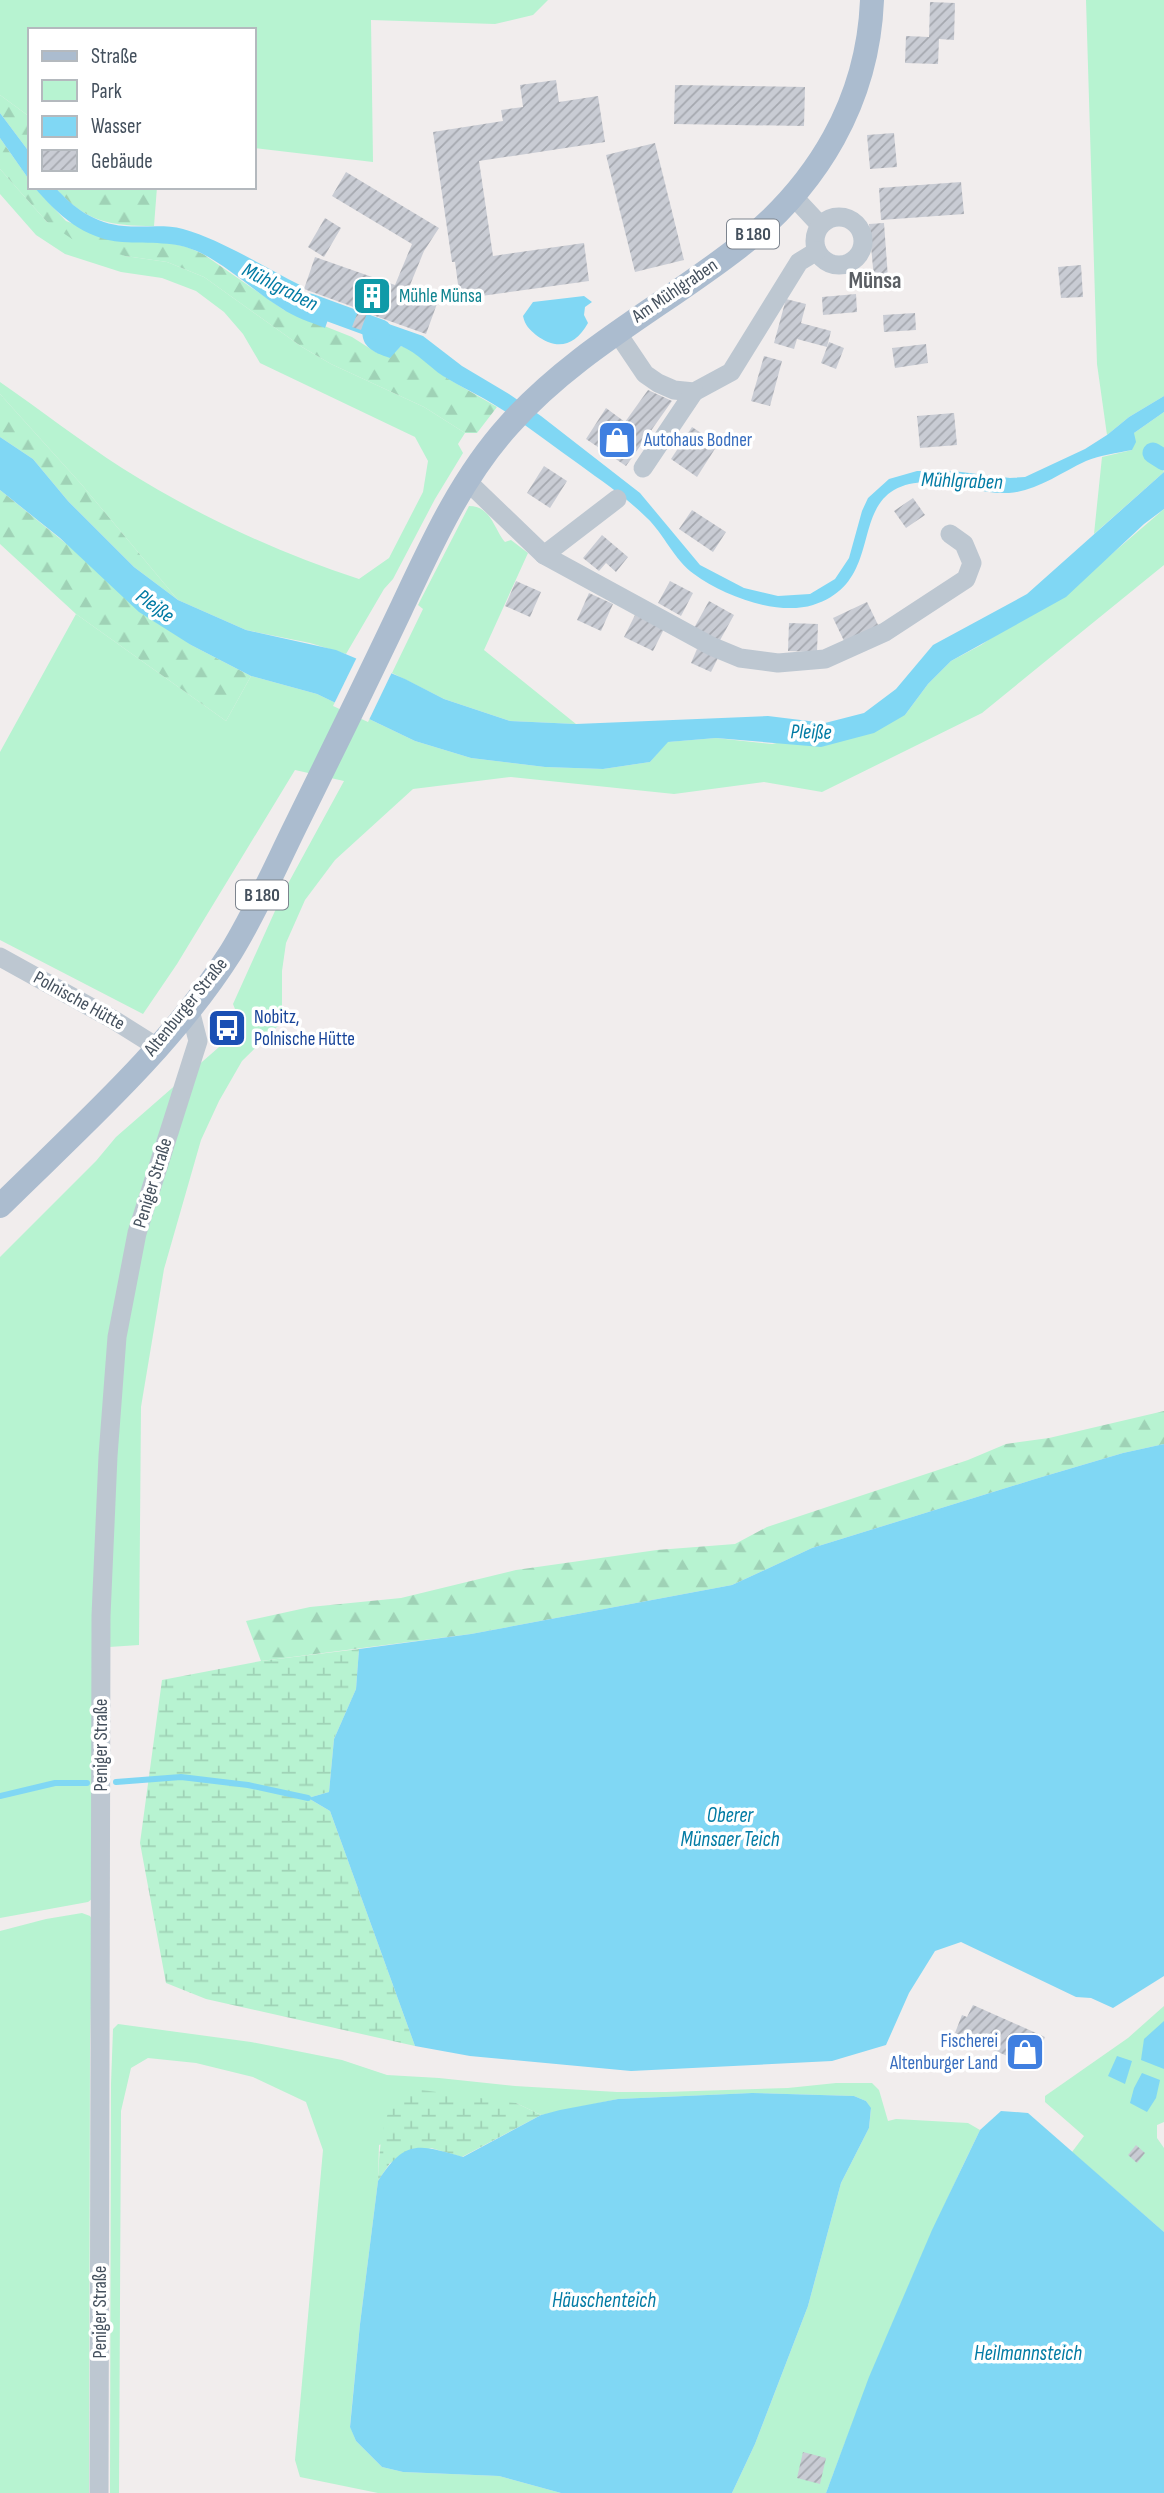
<svg xmlns="http://www.w3.org/2000/svg" width="1164" height="2493" font-family="'Sofia Sans Condensed',sans-serif">
<defs>
<pattern id="forest-firs" width="22" height="20" patternUnits="userSpaceOnUse" patternTransform="scale(1.75)"><rect width="22" height="20" fill="#b7f3d1"/><path d="M5 1l3.5 6h-7zM16 11l3.5 6h-7z" fill="#9fd2b6"/></pattern>
<pattern id="wetland-marsh" width="20" height="14" patternUnits="userSpaceOnUse" patternTransform="scale(1.75)"><rect width="20" height="14" fill="#b7f3d1"/><path d="M1 5h8M5 5V1M11 12h8M15 12V8" fill="none" stroke="#9fd2b6"/></pattern>
<pattern id="building-hatch" width="6" height="6" patternUnits="userSpaceOnUse" patternTransform="scale(1.75)"><rect width="6" height="6" fill="#c9ccd4"/><path d="M-1 1l2-2M0 6l6-6M5 7l2-2" fill="none" stroke="#a5a8af"/></pattern>
</defs>
<rect width="100%" height="100%" fill="#f1eded"/>
<!-- green -->
<g fill="#b7f3d1">
<path d="M 0,0 L 548,0 L 533,15 L 495,24 L 371,20 L 373,162 L 254,148 L 254,30 L 30,30 L 30,117 L 0,95 Z"/>
<path d="M 1086,0 L 1164,0 L 1164,396 L 1129,417 L 1107,435 L 1097,364 Z"/>
<path d="M 0,169 L 47,222 L 125,256 L 167,262 L 204,277 L 302,347 L 331,364 L 424,407 L 465,433 L 458,444 L 463,453 L 435,499 L 393,579 L 384,589 L 346,654 L 310,643 L 246,630 L 178,600 L 82,485 L 0,394 L 0,382 C 41,410 80,441 122,468 C 196,515 277,552 359,579 L 389,558 L 423,492 L 428,461 L 415,437 L 260,363 L 243,334 L 224,312 L 196,291 L 162,278 L 121,272 L 65,254 L 36,235 L 0,194 Z"/>
<path d="M 1164,412 L 1164,450 L 1157,446 L 1153,448 L 1149,456 L 1158,462 L 1164,472 L 1094,534 L 1102,457 L 1132,450 L 1134,433 Z"/>
<path d="M 469,506 C 491,506 494,529 505,542 L 511,540 L 528,553 L 484,650 L 576,724 L 510,721 L 444,699 L 392,673 L 423,609 L 418,605 Z"/>
<path d="M 1164,509 L 1164,565 L 982,713 L 822,792 L 764,782 L 674,794 L 511,777 L 413,789 L 335,860 L 305,900 L 286,943 L 282,971 L 282,1022 L 242,1061 L 219,1101 L 201,1140 L 164,1269 L 141,1407 L 139,1645 L 94,1648 L 92,1899 L 88,1902 L 0,1918 L 0,1257 L 96,1161 L 116,1137 L 242,1027 L 233,1004 L 284,891 L 344,781 L 295,770 L 177,964 L 143,1014 L 0,940 L 0,752 L 76,614 L 226,721 L 251,676 L 317,694 L 415,741 L 471,758 L 545,767 L 603,769 L 650,762 L 667,742 L 716,738 L 772,744 L 905,715 L 928,684 L 951,661 L 981,645 L 1107,558 Z"/>
<path d="M 82,1913 L 90,1916 L 93,1921 L 90,2044 L 89,2493 L 0,2493 L 0,1931 L 46,1919 Z"/>
<path d="M 1164,2006 L 1164,2122 L 1157,2125 L 1157,2138 L 1164,2148 L 1164,2232 L 1072,2152 L 1084,2136 L 1045,2102 L 1045,2096 L 1128,2038 Z"/>
<path d="M 118,2024 L 251,2042 L 342,2060 L 387,2075 L 439,2078 L 515,2086 L 617,2092 L 666,2092 L 788,2088 L 836,2083 L 872,2083 L 879,2090 L 888,2121 L 896,2119 L 968,2123 L 980,2130 C 922,2249 872,2369 826,2493 L 732,2493 L 755,2444 L 808,2306 L 841,2183 L 869,2128 L 871,2109 L 866,2101 L 854,2096 L 752,2093 L 618,2099 L 541,2115 L 516,2103 L 379,2145 L 378,2181 L 360,2324 L 350,2426 L 356,2441 L 382,2467 L 403,2472 L 499,2476 L 561,2493 L 378,2493 L 300,2477 L 295,2460 L 323,2150 L 306,2102 L 253,2077 L 196,2063 L 148,2058 L 131,2068 L 121,2111 L 119,2493 L 110,2493 L 111,2084 L 113,2029 Z"/>
</g>
<!-- forest -->
<g fill="url(#forest-firs)">
<path d="M 0,95 L 30,117 L 30,153 L 0,113 Z"/>
<path d="M 0,138 L 30,181 L 30,187 L 34,187 L 66,221 L 123,242 L 164,242 L 187,247 L 203,254 L 284,310 L 352,337 L 377,353 L 395,352 L 401,346 L 413,350 L 445,377 L 497,407 L 477,433 L 465,433 L 424,407 L 331,364 L 302,347 L 204,277 L 167,262 L 125,256 L 72,239 L 47,222 L 0,169 Z"/>
<path d="M 55,187 L 157,187 L 154,226 C 111,226 84,222 55,187 Z"/>
<path d="M 0,394 L 82,485 L 178,600 L 134,567 L 68,501 L 33,459 L 0,437 Z"/>
<path d="M 0,490 L 191,645 L 251,676 L 226,721 L 76,614 L 0,544 Z"/>
<path d="M 1164,1411 L 1164,1444 L 1123,1453 L 1035,1479 L 812,1548 L 732,1585 L 471,1634 L 261,1661 L 246,1621 L 310,1607 L 401,1598 L 516,1570 L 657,1550 L 735,1544 L 767,1527 L 968,1460 L 1006,1444 L 1049,1438 Z"/>
</g>
<!-- wetland -->
<g fill="url(#wetland-marsh)">
<path d="M 359,1649 L 356,1689 L 334,1739 L 329,1792 L 308,1798 L 330,1811 L 415,2046 L 206,1999 L 166,1983 L 140,1843 L 162,1680 L 261,1661 Z"/>
<path d="M 422,2090 L 516,2103 L 541,2115 L 462,2157 L 431,2148 L 390,2163 L 378,2181 C 379,2160 380,2108 401,2097 C 407,2094 416,2092 422,2090 Z"/>
</g>
<!-- water -->
<g fill="#80d7f4">
<path d="M 0,113 L 30,153 L 30,181 L 0,138 Z"/>
<path d="M 34,187 L 55,187 C 73,208 96,224 124,226 C 143,228 164,224 183,229 C 224,241 262,266 300,285 L 299,291 L 339,306 L 334,318 L 329,317 L 325,328 C 310,322 294,317 281,308 C 254,291 229,267 201,253 C 175,240 150,244 122,242 C 84,239 58,215 34,187 Z"/>
<path d="M 584,296 L 592,302 L 585,307 L 584,315 L 588,323 C 575,346 557,351 536,335 C 529,329 525,325 523,316 L 533,302 Z"/>
<path d="M 366,316 L 423,336 L 462,366 L 509,394 L 541,416 L 640,493 L 700,565 L 744,588 L 778,596 L 810,594 L 835,579 L 849,558 L 862,511 L 868,498 L 889,479 L 917,471 L 953,471 L 1010,478 L 1025,477 L 1085,449 L 1107,435 L 1129,417 L 1164,396 L 1164,412 L 1134,433 L 1136,442 L 1132,450 C 1117,453 1100,455 1086,461 C 1060,473 1037,491 1009,493 C 973,495 928,470 894,490 C 853,514 880,584 813,605 C 777,616 724,596 694,574 C 674,560 664,534 647,518 C 627,498 603,482 580,465 C 553,446 527,425 498,407 C 481,396 461,387 443,376 C 428,366 418,353 401,346 L 390,358 C 365,350 357,341 366,316 Z"/>
<path d="M 0,437 L 33,459 L 68,501 L 134,567 L 178,600 L 246,630 L 336,650 L 405,679 L 444,699 L 510,721 L 576,724 L 768,716 L 825,723 L 864,713 L 896,689 L 933,645 L 1027,594 L 1164,472 L 1164,509 L 1144,524 L 1066,597 L 951,661 L 928,684 L 905,715 L 874,733 L 821,747 L 716,738 L 668,742 L 650,762 L 603,769 L 545,767 L 471,758 L 415,741 L 317,694 L 251,676 L 191,645 L 139,612 L 60,538 L 0,490 Z"/>
<path d="M 1164,1444 L 1164,1976 L 1113,2008 L 1091,1998 L 1076,1997 L 961,1942 L 935,1951 L 909,1993 L 886,2045 L 832,2061 L 631,2071 L 470,2056 L 415,2046 L 330,1811 L 308,1798 L 329,1792 L 334,1739 L 356,1689 L 359,1649 L 471,1634 L 732,1585 L 812,1548 L 1035,1479 L 1123,1453 Z"/>
<path d="M 1164,2021 L 1164,2069 L 1141,2060 L 1144,2039 Z"/>
<path d="M 1117,2056 L 1132,2061 L 1125,2084 L 1108,2076 Z"/>
<path d="M 1142,2073 L 1160,2080 L 1156,2098 L 1147,2112 L 1130,2103 L 1134,2088 Z"/>
<path d="M 752,2093 L 854,2096 L 866,2101 L 871,2108 L 869,2128 L 841,2183 L 808,2306 L 755,2444 L 732,2493 L 561,2493 L 499,2476 L 403,2472 L 382,2467 L 356,2441 L 350,2427 L 360,2324 L 378,2181 C 405,2139 418,2144 463,2157 L 541,2115 L 560,2110 L 618,2099 Z"/>
<path d="M 1001,2111 L 1028,2113 L 1164,2232 L 1164,2493 L 826,2493 L 869,2377 L 932,2230 L 980,2130 Z"/>
</g>
<!-- pier -->
<path fill="#f1eded" d="M 358,655 L 393,670 L 368,722 L 333,706 Z"/>
<g fill="none" stroke-linecap="round" stroke-linejoin="round">
<!-- stream -->
<g stroke="#80d7f4" stroke-width="6">
<path d="M 116,1782 L 181,1777 L 248,1785 L 308,1798"/>
<path d="M 0,1796 L 55,1783 L 87,1783"/>
</g>
<!-- canal -->
<g stroke="#80d7f4" stroke-width="21">
<path d="M 310,304 L 381,330"/>
<path d="M 1153,453 L 1164,460"/>
</g>
</g>
<!-- building -->
<g fill="url(#building-hatch)">
<path d="M 930,2 L 955,3 L 954,40 L 939,39 L 938,64 L 905,63 L 906,36 L 929,37 Z"/>
<path d="M 556,80 L 559,102 L 598,96 L 605,142 L 479,161 L 493,256 L 584,243 L 589,281 L 460,299 L 455,262 L 452,262 L 433,132 L 503,121 L 501,110 L 523,107 L 520,85 Z"/>
<path d="M 675,85 L 805,87 L 804,126 L 674,124 Z"/>
<path d="M 894,133 L 897,167 L 870,169 L 867,135 Z"/>
<path d="M 655,143 L 684,260 L 635,272 L 606,155 Z"/>
<path d="M 346,172 L 439,228 L 424,251 L 408,290 L 438,301 L 426,334 L 367,313 L 361,330 L 352,327 L 359,309 L 304,289 L 315,257 L 395,285 L 412,244 L 332,196 Z"/>
<path d="M 961,182 L 964,214 L 881,220 L 879,188 Z"/>
<path d="M 325,218 L 341,228 L 324,257 L 308,247 Z"/>
<path d="M 884,223 L 888,278 L 874,279 L 869,224 Z"/>
<path d="M 1081,265 L 1083,297 L 1061,298 L 1058,267 Z"/>
<path d="M 856,294 L 857,312 L 823,315 L 822,297 Z"/>
<path d="M 786,299 L 806,304 L 801,323 L 831,331 L 827,347 L 797,339 L 794,349 L 774,343 Z"/>
<path d="M 915,313 L 916,330 L 884,332 L 883,315 Z"/>
<path d="M 829,342 L 844,348 L 836,369 L 821,363 Z"/>
<path d="M 926,344 L 928,363 L 895,368 L 892,348 Z"/>
<path d="M 764,356 L 782,361 L 770,406 L 751,401 Z"/>
<path d="M 648,390 L 672,401 L 626,466 L 586,439 L 606,408 L 625,422 Z"/>
<path d="M 954,413 L 957,445 L 920,448 L 917,416 Z"/>
<path d="M 692,427 L 718,444 L 697,477 L 671,459 Z"/>
<path d="M 544,466 L 567,481 L 550,508 L 527,493 Z"/>
<path d="M 913,498 L 925,515 L 906,528 L 894,511 Z"/>
<path d="M 692,510 L 726,532 L 713,552 L 679,529 Z"/>
<path d="M 602,535 L 628,557 L 616,572 L 606,563 L 599,571 L 583,558 Z"/>
<path d="M 516,581 L 541,592 L 530,617 L 505,606 Z"/>
<path d="M 670,581 L 693,593 L 681,616 L 658,603 Z"/>
<path d="M 589,593 L 613,604 L 601,631 L 577,620 Z"/>
<path d="M 709,601 L 734,615 L 719,642 L 694,628 Z"/>
<path d="M 867,602 L 880,629 L 846,645 L 833,618 Z"/>
<path d="M 635,615 L 664,629 L 653,651 L 624,637 Z"/>
<path d="M 789,623 L 818,624 L 817,652 L 788,651 Z"/>
<path d="M 697,649 L 718,658 L 711,672 L 691,663 Z"/>
<path d="M 973,2005 L 1045,2037 L 1032,2067 L 955,2033 L 962,2015 L 967,2017 Z"/>
<path d="M 1136,2145 L 1145,2153 L 1137,2163 L 1128,2155 Z"/>
<path d="M 803,2452 L 826,2458 L 820,2484 L 797,2478 Z"/>
</g>
<g fill="none" stroke-linecap="round" stroke-linejoin="round">
<!-- minor -->
<g stroke="#bdc7d1" stroke-width="19">
<path d="M 793,196 L 820,225"/>
<circle cx="839" cy="241" r="24"/>
<path d="M 616,331 L 645,374 L 658,383 L 674,390 L 694,392 L 731,372 L 799,262 L 817,251"/>
<path d="M 643,468 L 694,392"/>
<path d="M 467,481 L 544,555 L 711,646 L 740,658 L 778,663 L 825,659 L 885,632 L 966,579 L 972,563 L 964,544 L 950,534"/>
<path d="M 544,555 L 617,499"/>
<path d="M 0,957 L 114,1020 L 157,1047"/>
<path d="M 99,2493 L 101,1616 L 108,1456 L 117,1337 L 137,1233 L 198,1041 L 190,1010"/>
</g>
<!-- major -->
<path stroke="#abbccf" stroke-width="24" d="M 0,1206 C 80,1127 171,1047 231,952 C 255,913 274,870 294,829 C 330,756 366,683 401,609 C 431,545 461,478 509,425 C 575,351 662,307 739,247 C 818,185 868,101 872,0"/>
</g>
<!-- icons -->
<defs>
<g id="building-square" transform="scale(2.0125)"><rect x="-9" y="-9" width="18" height="18" rx="4" fill="#0f9aa8" stroke="#fff"/><path d="M-4-6H4V6H1V3H-1V6H-4ZM-2.5-4.3h1.7v1.8h-1.7ZM.8-4.3h1.7v1.8H.8ZM-2.5-1h1.7V.8h-1.7ZM.8-1h1.7V.8H.8Z" fill="#fff"/></g>
<g id="shop-square" transform="scale(2.0125)"><rect x="-9" y="-9" width="18" height="18" rx="4" fill="#3f7fe0" stroke="#fff"/><path d="M-5-2.5h2.3a2.7 3.5 0 0 1 5.4 0H5L5.5 6h-11ZM-1.5-2.5h3a1.5 2.3 0 0 0-3 0Z" fill="#fff"/></g>
<g id="bus-square" transform="scale(2.0125)"><rect x="-9" y="-9" width="18" height="18" rx="4" fill="#1a4fb4" stroke="#fff"/><path d="M-5-6H5V4H4V6H2V4H-2V6H-4V4H-5ZM-3.5-4V0h7V-4ZM-3.5 1.2v1.5H-2V1.2ZM2 1.2v1.5H3.5V1.2Z" fill="#fff"/></g>
</defs>
<g fill-rule="evenodd">
<use href="#building-square" x="372" y="296"/>
<use href="#shop-square" x="617" y="440"/>
<use href="#bus-square" x="227" y="1028"/>
<use href="#shop-square" x="1025" y="2052"/>
</g>
<g text-anchor="middle" dominant-baseline="central" stroke-width="7" stroke-linejoin="round" paint-order="stroke">
<!-- shield labels -->
<g fill="#fff" stroke="#7c848e" stroke-width="2">
<rect x="727" y="219.5" width="52" height="29" rx="5"/>
<rect x="236" y="880.5" width="52" height="29" rx="5"/>
</g>
<g font-size="18" font-weight="bold" fill="#44505d">
<text x="753" y="234">B 180</text>
<text x="262" y="895">B 180</text>
</g>
<!-- street labels -->
<g font-size="19" fill="#44505d" stroke="#fff">
<text transform="translate(675 291) rotate(-34)">Am Mühlgraben</text>
<text transform="translate(79 1001) rotate(29)">Polnische Hütte</text>
<text transform="translate(186 1007) rotate(-51)">Altenburger Straße</text>
<text transform="translate(153 1183) rotate(-73)">Peniger Straße</text>
<text transform="translate(101 1745) rotate(-90)">Peniger Straße</text>
<text transform="translate(100 2312) rotate(-90)">Peniger Straße</text>
</g>
<!-- culture labels -->
<g font-size="19" fill="#0d838f" stroke="#fff" text-anchor="start">
<text x="399" y="296">Mühle Münsa</text>
</g>
<!-- shop labels -->
<g font-size="19" fill="#366cbe" stroke="#fff" text-anchor="start">
<text x="644" y="440">Autohaus Bodner</text>
<text x="998" y="2041" text-anchor="end">Fischerei<tspan x="998" dy="22">Altenburger Land</tspan></text>
</g>
<!-- transit labels -->
<g font-size="19" fill="#164399" stroke="#fff" text-anchor="start">
<text x="254" y="1017">Nobitz,<tspan x="254" dy="22">Polnische Hütte</tspan></text>
</g>
<!-- water labels -->
<g font-size="21" font-style="italic" fill="#027ba4" stroke="#fff">
<text transform="translate(280 287) rotate(27)">Mühlgraben</text>
<text transform="translate(962 481) rotate(2)">Mühlgraben</text>
<text transform="translate(155 606) rotate(36)">Pleiße</text>
<text transform="translate(811 732) rotate(1)">Pleiße</text>
<text x="730" y="1815">Oberer<tspan x="730" dy="24">Münsaer Teich</tspan></text>
<text x="604" y="2300">Häuschenteich</text>
<text x="1028" y="2353">Heilmannsteich</text>
</g>
<!-- quarter labels -->
<g font-size="23" font-weight="bold" fill="#5a5e63" stroke="#fff">
<text x="875" y="281">Münsa</text>
</g>
</g>
<!-- legend -->
<rect x="28" y="28" width="228" height="161" fill="#ffffff" stroke="#b4b9be" stroke-width="2"/>
<rect x="42" y="51" width="35" height="10" fill="#abbccf" stroke="#b4b9be" stroke-width="2"/>
<text x="91" y="63" font-size="21" fill="#44505d">Straße</text>
<rect x="42" y="80" width="35" height="21" fill="#b7f3d1" stroke="#b4b9be" stroke-width="2"/>
<text x="91" y="98" font-size="21" fill="#44505d">Park</text>
<rect x="42" y="116" width="35" height="21" fill="#80d7f4" stroke="#b4b9be" stroke-width="2"/>
<text x="91" y="133" font-size="21" fill="#44505d">Wasser</text>
<rect x="42" y="150" width="35" height="21" fill="url(#building-hatch)" stroke="#b4b9be" stroke-width="2"/>
<text x="91" y="168" font-size="21" fill="#44505d">Gebäude</text>
</svg>
